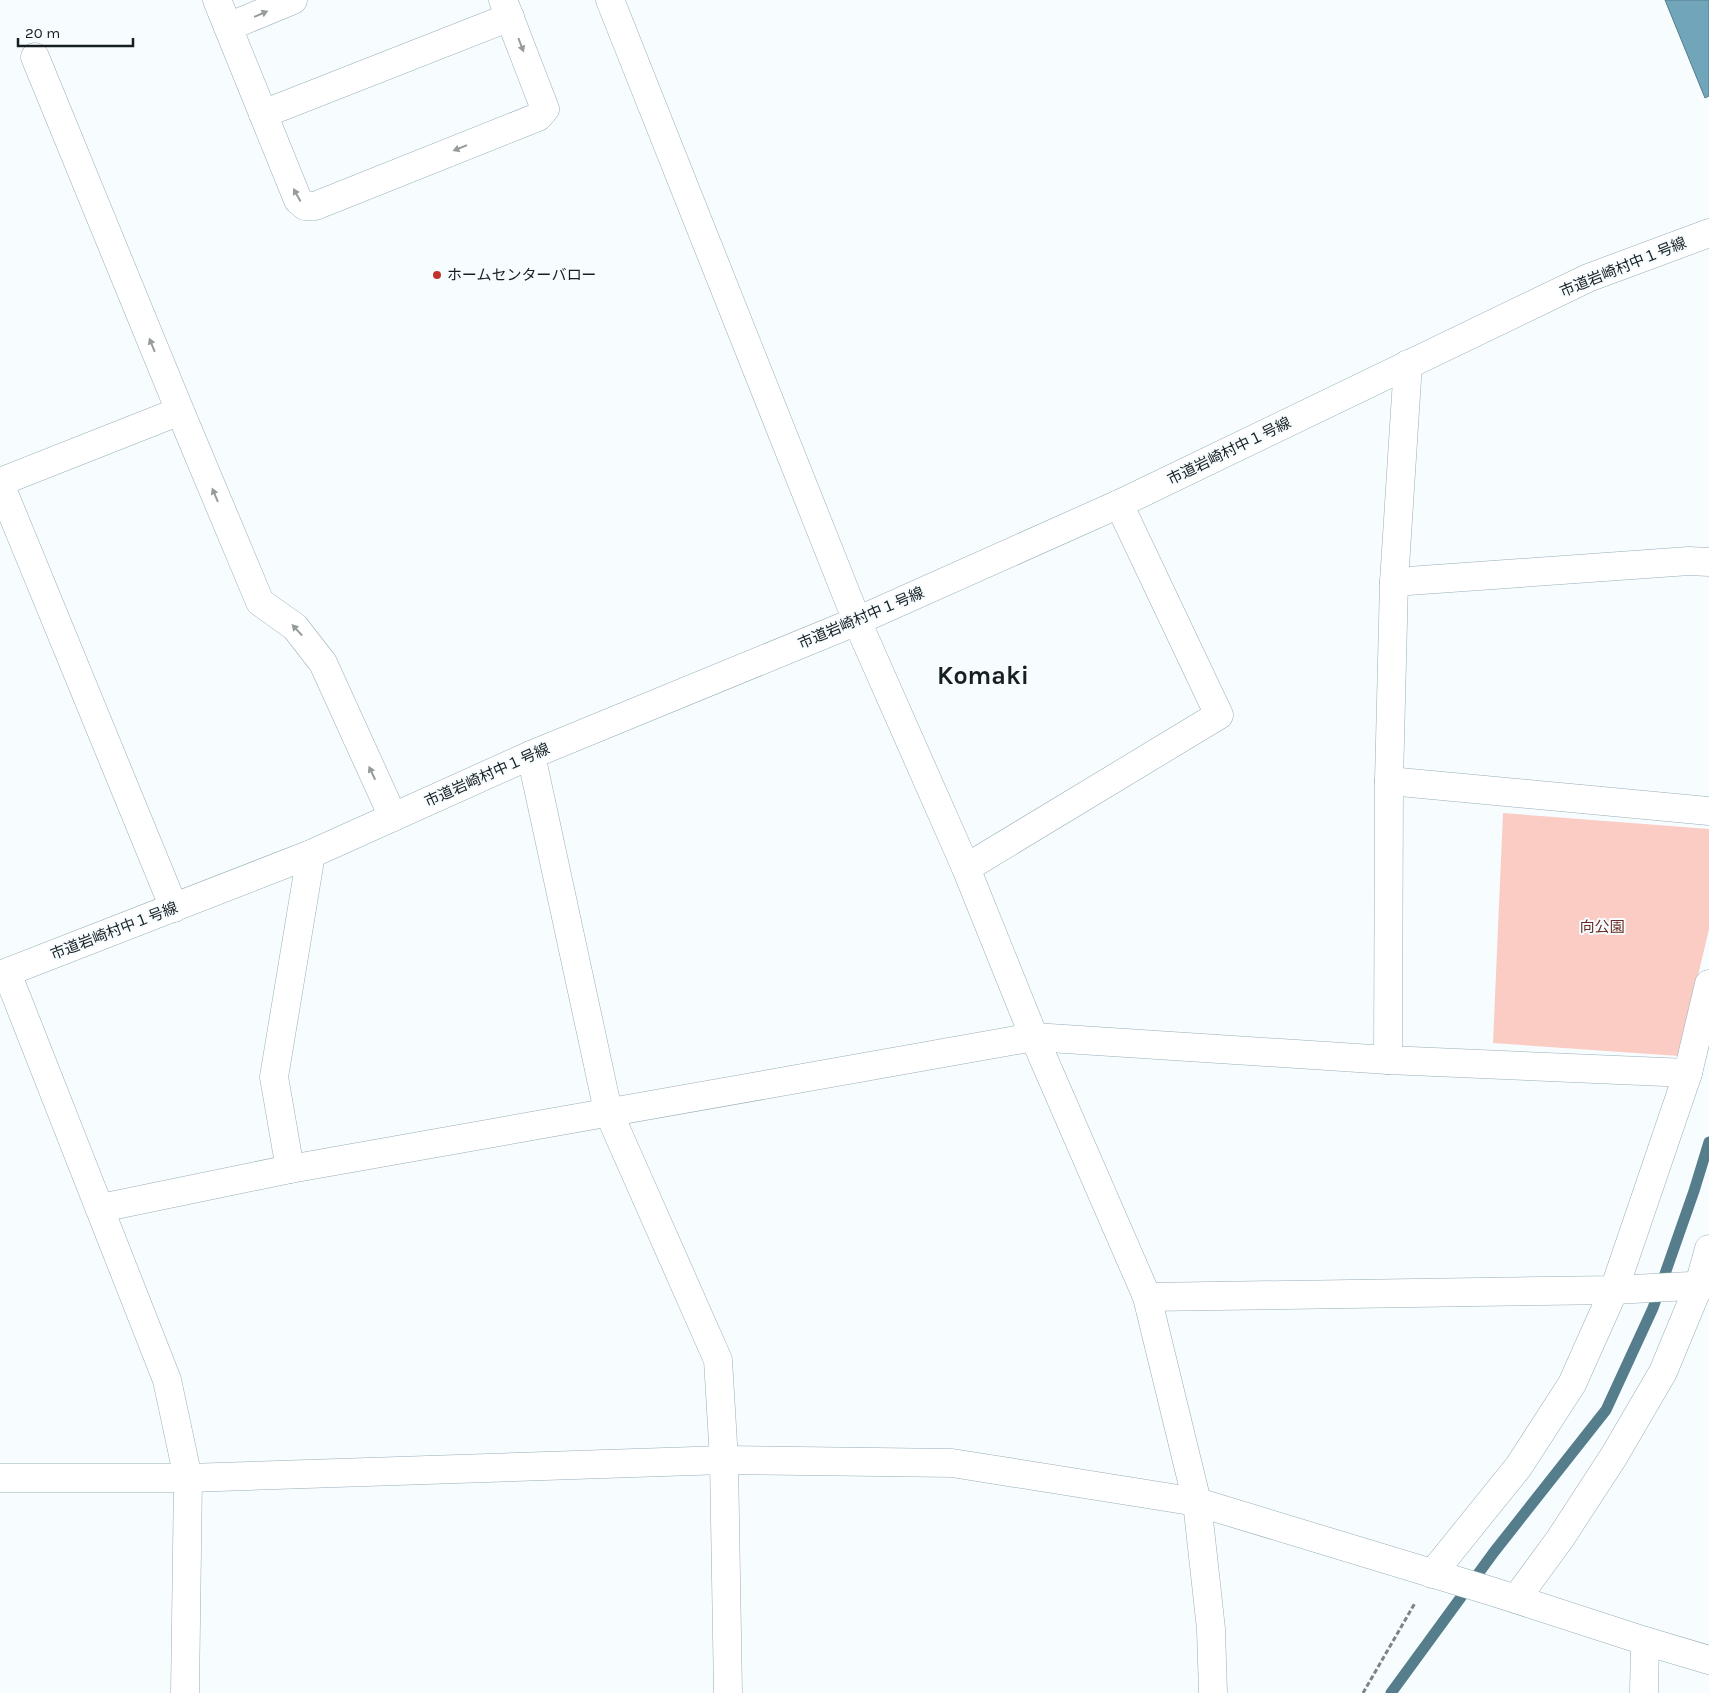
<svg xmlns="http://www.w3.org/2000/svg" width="1709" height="1693" font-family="Karla,'Noto Sans JP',sans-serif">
<rect width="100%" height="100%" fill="#f7fcfe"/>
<!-- green -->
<path fill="#faccc4" d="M 1503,813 L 1709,829 L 1709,929 L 1679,1056 L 1493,1043 Z"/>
<!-- water -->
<path fill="#71a5b9" stroke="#567d8c" d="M 1665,0 L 1709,0 L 1709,96 L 1705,98 Z"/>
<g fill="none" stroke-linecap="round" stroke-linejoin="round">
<!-- stream -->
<path stroke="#567d8c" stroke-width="11" d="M 1391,1693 L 1494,1552 L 1606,1410 L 1653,1308 L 1694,1191 L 1709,1142"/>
<!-- minor casing -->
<g stroke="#97afb8" stroke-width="29">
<g id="minor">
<path d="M 217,0 L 298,200 L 305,206 L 315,206 L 538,117 L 545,109 L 503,0"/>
<path d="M 610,0 L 857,621 L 966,868 L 1034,1037 L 1147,1297 L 1197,1502 L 1211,1629 L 1213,1693"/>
<path d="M 228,27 L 293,0"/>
<path d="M 35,57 L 180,411 L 260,602 L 295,627 L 323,663 L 393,817"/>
<path d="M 263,114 L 510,17"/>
<path d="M 0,482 L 180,411"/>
<path d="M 0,484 L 174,908"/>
<path d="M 1394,582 L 1689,561 L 1709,562"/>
<path d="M 531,755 L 608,1111 L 718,1360 L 724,1460 L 728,1693"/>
<path d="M 1389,781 L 1709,811"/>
<path d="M 966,868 L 1219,715 L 1119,504"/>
<path d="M 7,973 L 167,1380 L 188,1478 L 185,1693"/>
<path d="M 0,975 L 311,854 L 531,755 L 857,621 L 1119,504 L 1588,278 L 1709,233"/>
<path d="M 1388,1060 L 1389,781 L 1394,582 L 1408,364"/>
<path d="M 290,1169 L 274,1077 L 311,854"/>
<path d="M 101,1208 L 290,1169 L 1034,1037 L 1388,1060 L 1688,1073"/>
<path d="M 1147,1297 L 1614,1290 L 1709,1285"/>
<path d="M 0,1478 L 188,1478 L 724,1460 L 952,1463 L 1197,1502 L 1494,1592 L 1645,1641 L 1709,1660"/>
<path d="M 1432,1574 L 1519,1466 L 1572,1384 L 1614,1290 L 1688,1073 L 1709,984"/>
<path d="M 1516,1599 L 1560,1539 L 1614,1456 L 1663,1372 L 1699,1285 L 1709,1249"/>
<path d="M 1644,1693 L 1645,1641"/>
</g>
</g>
<!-- path -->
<path stroke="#7d8487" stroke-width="3" stroke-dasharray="5 2.5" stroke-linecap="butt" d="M 1363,1693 L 1415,1603"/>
<!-- minor -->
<use href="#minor" stroke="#fff" stroke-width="28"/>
</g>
<!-- one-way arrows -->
<defs><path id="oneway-solid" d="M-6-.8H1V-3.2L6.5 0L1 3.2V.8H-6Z" transform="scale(1.25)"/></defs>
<g fill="#969b9c">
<use href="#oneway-solid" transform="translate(261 14) rotate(-23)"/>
<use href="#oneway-solid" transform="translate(521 45) rotate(69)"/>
<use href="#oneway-solid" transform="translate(460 148) rotate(158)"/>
<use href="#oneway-solid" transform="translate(297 195) rotate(-119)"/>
<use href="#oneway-solid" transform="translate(152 345) rotate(-112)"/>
<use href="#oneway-solid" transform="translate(215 495) rotate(-113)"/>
<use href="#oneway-solid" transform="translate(297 630) rotate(-133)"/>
<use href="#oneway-solid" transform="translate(372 773) rotate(-115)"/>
</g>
<!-- markers -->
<circle fill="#c2342b" stroke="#f7fcfe" stroke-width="2" cx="437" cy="275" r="5"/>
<g text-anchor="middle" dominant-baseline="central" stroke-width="4" stroke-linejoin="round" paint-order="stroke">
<!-- street labels -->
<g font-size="15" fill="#162023" stroke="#f7fcfe">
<text transform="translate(1623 267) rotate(-22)">市道岩崎村中１号線</text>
<text transform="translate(1229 451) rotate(-26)">市道岩崎村中１号線</text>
<text transform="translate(861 618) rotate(-23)">市道岩崎村中１号線</text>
<text transform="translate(487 775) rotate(-24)">市道岩崎村中１号線</text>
<text transform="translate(114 931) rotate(-21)">市道岩崎村中１号線</text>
</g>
<!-- poi labels -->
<g font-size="15" fill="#162023" stroke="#f7fcfe" text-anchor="start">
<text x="447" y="275">ホームセンターバロー</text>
</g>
<!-- park labels -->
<g font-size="15" fill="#6a2b24" stroke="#f7fcfe">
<text x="1602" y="927">向公園</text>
</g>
<!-- town labels -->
<g font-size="25" font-weight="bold" fill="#162023" stroke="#f7fcfe">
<text x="983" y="675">Komaki</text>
</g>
</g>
<!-- scale -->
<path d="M18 38v8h115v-8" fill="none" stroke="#162023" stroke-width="2.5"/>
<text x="25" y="38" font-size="15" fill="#162023" stroke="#f7fcfe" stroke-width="4" paint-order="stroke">20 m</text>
</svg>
